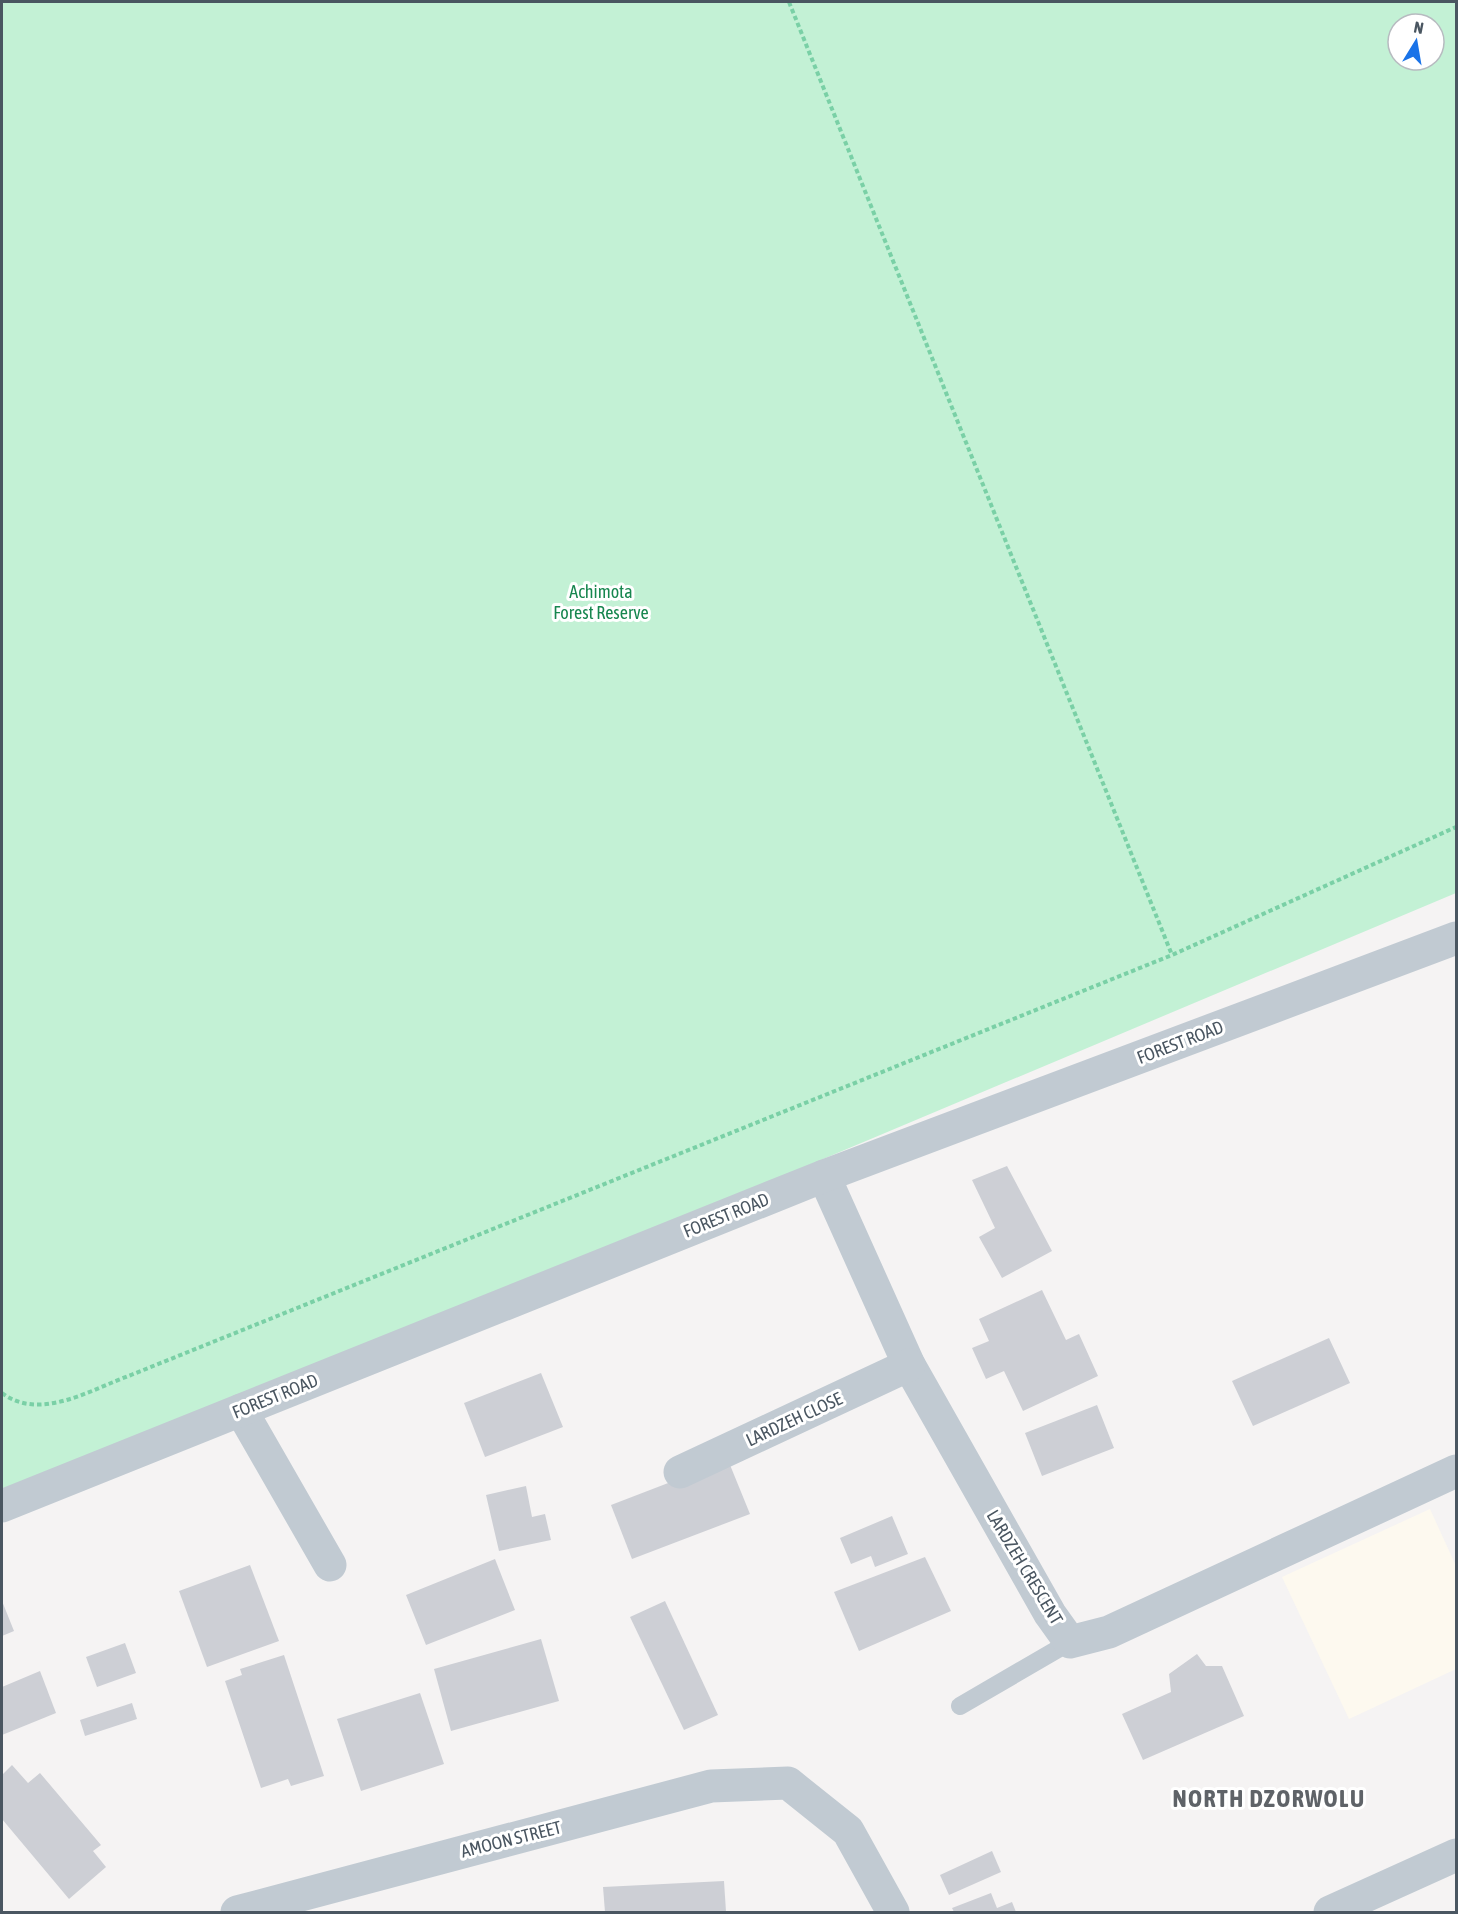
<svg xmlns="http://www.w3.org/2000/svg" width="1458" height="1914" font-family="'Asap Condensed',sans-serif">
<rect width="100%" height="100%" fill="#f5f3f3"/>
<!-- commercial -->
<path fill="#fdf9ef" d="M 1430,1509 L 1456,1566 L 1456,1669 L 1349,1719 L 1282,1577 Z"/>
<!-- green -->
<path fill="#c3f1d5" fill-rule="evenodd" d="M 2,2 L 1456,2 L 1456,893 L 2,1504 ZM 1398,24 L 1434,24 L 1434,60 L 1398,60 Z"/>
<!-- building -->
<g fill="#cdcfd5">
<path d="M 1007,1166 L 1052,1251 L 1002,1278 L 979,1237 L 995,1228 L 972,1180 Z"/>
<path d="M 1042,1290 L 1066,1340 L 1079,1334 L 1098,1376 L 1023,1411 L 1004,1371 L 986,1379 L 972,1348 L 989,1341 L 979,1319 Z"/>
<path d="M 1329,1338 L 1350,1383 L 1253,1426 L 1232,1381 Z"/>
<path d="M 541,1373 L 563,1427 L 485,1457 L 464,1403 Z"/>
<path d="M 1097,1405 L 1114,1448 L 1042,1476 L 1025,1433 Z"/>
<path d="M 728,1460 L 750,1514 L 632,1559 L 611,1505 Z"/>
<path d="M 526,1486 L 532,1517 L 545,1514 L 551,1540 L 499,1551 L 486,1495 Z"/>
<path d="M 892,1516 L 908,1554 L 875,1567 L 871,1556 L 851,1564 L 840,1538 Z"/>
<path d="M 925,1557 L 951,1611 L 859,1651 L 834,1592 Z"/>
<path d="M 495,1559 L 515,1610 L 426,1645 L 406,1595 Z"/>
<path d="M 250,1565 L 279,1641 L 207,1667 L 179,1591 Z"/>
<path d="M 2,1601 L 14,1631 L 2,1636 Z"/>
<path d="M 665,1601 L 718,1715 L 684,1730 L 630,1617 Z"/>
<path d="M 541,1639 L 559,1701 L 451,1731 L 434,1669 Z"/>
<path d="M 125,1643 L 136,1673 L 97,1687 L 86,1657 Z"/>
<path d="M 1197,1654 L 1206,1666 L 1222,1666 L 1244,1716 L 1143,1760 L 1122,1714 L 1171,1692 L 1169,1674 Z"/>
<path d="M 284,1655 L 324,1776 L 291,1786 L 288,1779 L 261,1788 L 225,1681 L 242,1675 L 240,1669 Z"/>
<path d="M 40,1671 L 56,1713 L 2,1735 L 2,1687 Z"/>
<path d="M 420,1693 L 444,1764 L 361,1791 L 337,1719 Z"/>
<path d="M 132,1703 L 137,1719 L 85,1736 L 80,1720 Z"/>
<path d="M 12,1765 L 28,1783 L 40,1773 L 101,1845 L 93,1851 L 106,1867 L 69,1899 L 2,1819 L 2,1775 Z"/>
<path d="M 992,1851 L 1001,1872 L 949,1895 L 940,1875 Z"/>
<path d="M 724,1881 L 726,1912 L 605,1912 L 603,1887 Z"/>
<path d="M 991,1893 L 997,1908 L 1012,1902 L 1016,1912 L 954,1912 L 952,1908 Z"/>
</g>
<g fill="none" stroke-linecap="round" stroke-linejoin="round">
<!-- path -->
<g stroke="#7ad0a6" stroke-width="4" stroke-dasharray="4.5 3" stroke-linecap="butt">
<path d="M 789,2 L 1172,955"/>
<path d="M 2,1393 C 40,1422 92,1389 131,1375 L 1172,955 L 1456,827"/>
</g>
<!-- lane -->
<path stroke="#c1cad2" stroke-width="18" d="M 960,1706 L 1070,1642"/>
<!-- street -->
<g stroke="#c1cad2" stroke-width="33">
<path d="M 824,1176 L 909,1365 L 1050,1614 L 1070,1642 L 1109,1632 L 1456,1471"/>
<path d="M 241,1410 L 330,1565"/>
<path d="M 680,1472 L 909,1365"/>
<path d="M 2,1506 L 824,1176 L 1456,938"/>
<path d="M 237,1912 L 711,1786 L 788,1783 L 848,1831 L 893,1912"/>
<path d="M 1330,1912 L 1456,1855"/>
</g>
</g>
<g text-anchor="middle" dominant-baseline="central" stroke-width="6" stroke-linejoin="round" paint-order="stroke">
<!-- park labels -->
<g font-size="18" fill="#17864f" stroke="#fff">
<text x="601" y="591">Achimota<tspan x="601" dy="21">Forest Reserve</tspan></text>
</g>
<!-- street labels -->
<g font-size="18" fill="#4a5661" stroke="#fff">
<text transform="translate(1180 1042) rotate(-21)">FOREST ROAD</text>
<text transform="translate(726 1215) rotate(-22)">FOREST ROAD</text>
<text transform="translate(275 1396) rotate(-22)">FOREST ROAD</text>
<text transform="translate(794 1419) rotate(-25)">LARDZEH CLOSE</text>
<text transform="translate(1025 1567) rotate(59)">LARDZEH CRESCENT</text>
<text transform="translate(511 1839) rotate(-14)">AMOON STREET</text>
</g>
<!-- district labels -->
<g font-size="24" font-weight="bold" letter-spacing="1.5" fill="#5f6368" stroke="#fff">
<text x="1269" y="1798">NORTH DZORWOLU</text>
</g>
</g>
<!-- border -->
<rect width="1458" height="1914" fill="none" stroke="#4a5661" stroke-width="6"/>
<!-- north arrow -->
<g transform="translate(1416 42) rotate(11)"><circle r="28" fill="#ffffff" stroke="#b7bbc0" stroke-width="1.5"/>
<path d="M0-4.5L10 22L0 15L-10 22Z" fill="#1a73e8"/>
<text y="-9" font-size="16" font-weight="bold" text-anchor="middle" fill="#4a5661">N</text>
</g>
</svg>
